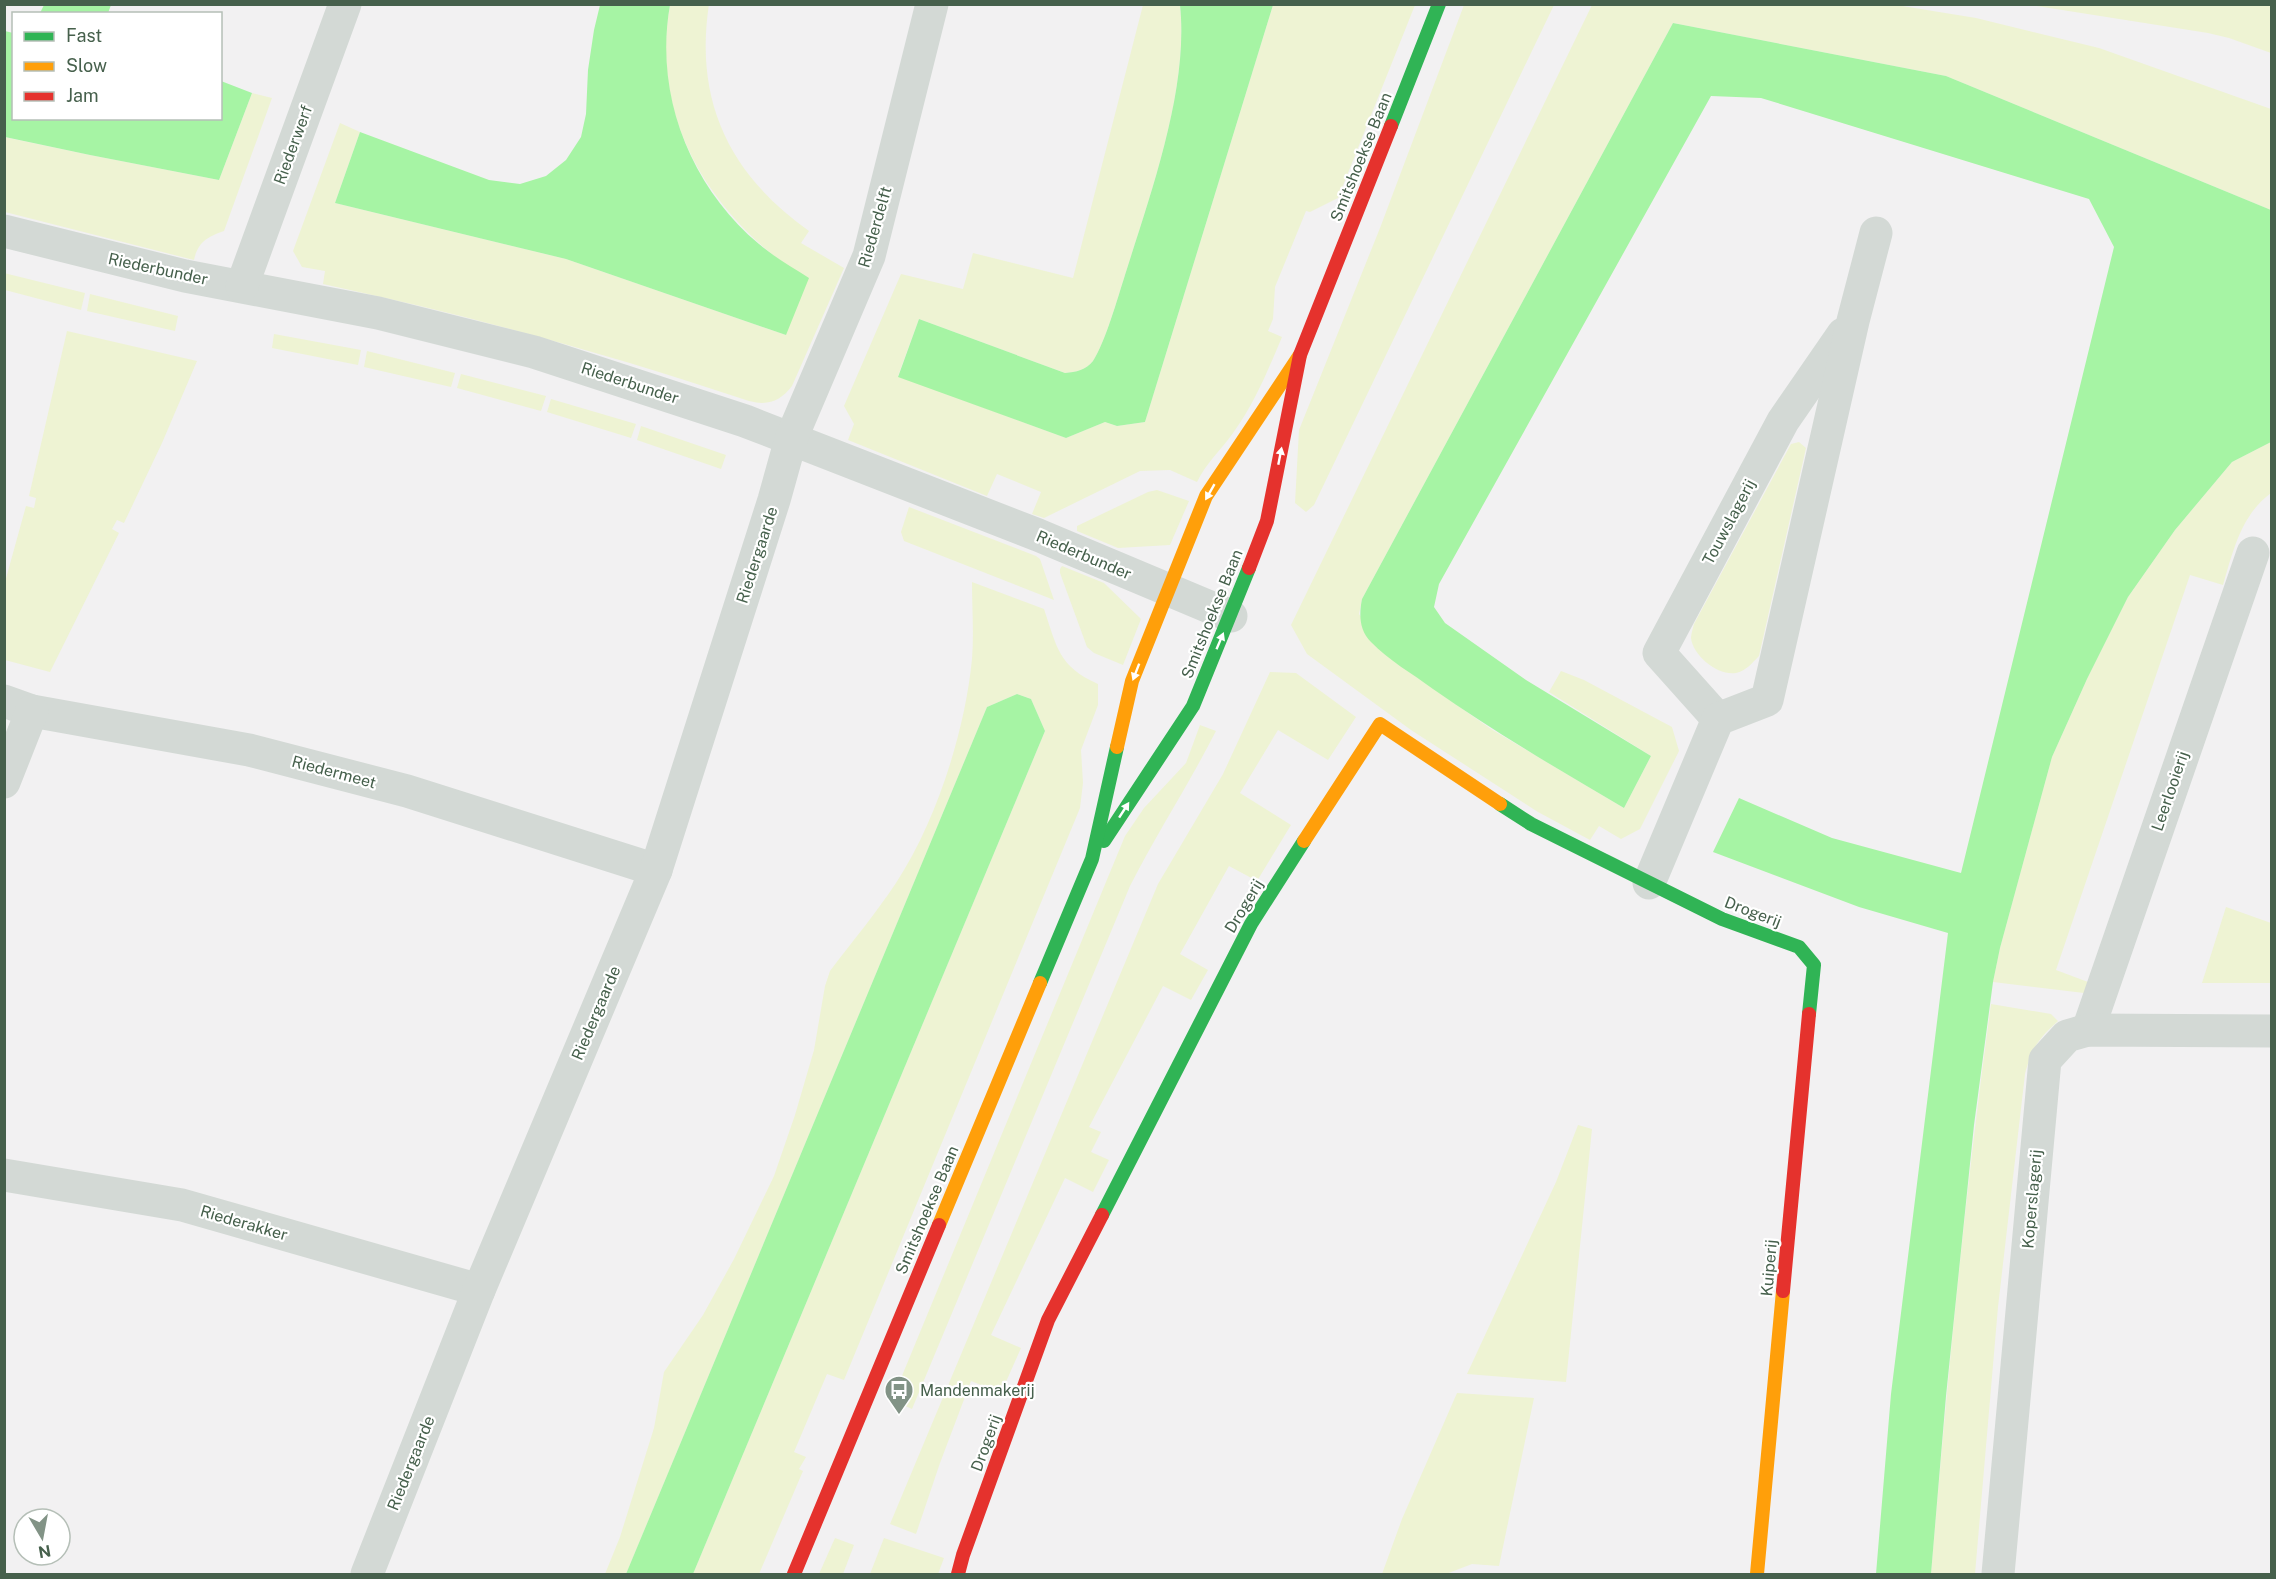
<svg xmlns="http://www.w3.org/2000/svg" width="2276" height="1579" font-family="'Public Sans',sans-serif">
<rect width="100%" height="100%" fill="#f2f1f2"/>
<!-- green -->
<g fill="#eef3d3">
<path d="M 709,4 C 694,102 730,175 809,231 L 801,243 L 844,268 L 792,386 C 780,401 769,406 749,401 C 609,354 468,315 323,284 L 325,271 L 302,267 L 293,251 L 340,123 L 360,132 L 335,203 L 566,259 L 786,335 L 778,259 C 699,197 651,107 670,5 Z"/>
<path d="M 1143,5 L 1180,5 C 1189,89 1150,195 1125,275 C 1118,297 1105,343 1093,361 C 1086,370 1076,372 1065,373 L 919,319 L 898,376 L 1066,438 L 1105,422 L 1117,426 L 1145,422 L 1273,5 L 1415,5 L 1338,198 L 1310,212 L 1306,211 L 1275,287 L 1273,319 L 1268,331 L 1282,337 C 1268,370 1255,403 1233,433 C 1221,450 1206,463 1197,482 L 1170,470 L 1140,471 L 1044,518 L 1032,514 L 1041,492 L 997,474 L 987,496 L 848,440 L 854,424 L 844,406 L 901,274 L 963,289 L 973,253 L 1073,278 Z"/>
<path d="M 1464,5 L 1554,5 L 1314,505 L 1306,512 L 1295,503 L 1299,430 L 1380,228 Z"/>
<path d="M 1592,5 L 1896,5 L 1976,18 L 2099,48 L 2271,109 L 2271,210 L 1946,76 L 1673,23 L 1362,599 L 1359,614 L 1394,661 L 1491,729 L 1624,808 L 1651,756 L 1549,692 L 1561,671 L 1584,680 L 1672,727 L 1679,751 L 1640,829 L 1621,839 L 1599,826 L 1590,840 L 1538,812 L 1411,730 L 1307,654 L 1291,625 Z"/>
<path d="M 2030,5 L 2271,5 L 2271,53 L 2229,38 L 2208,33 Z"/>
<path d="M 252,93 L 272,98 L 224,231 C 207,237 198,242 194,260 L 5,212 L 4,137 L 90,155 L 219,180 Z"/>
<path d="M 4,273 L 85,293 L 81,310 L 5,290 Z"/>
<path d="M 90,294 L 178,316 L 175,331 L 87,311 Z"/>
<path d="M 67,331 L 197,361 L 162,443 L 124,523 L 117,520 L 112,529 L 119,533 L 50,672 L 5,660 L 5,582 L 26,506 L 34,508 L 36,498 L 29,496 Z"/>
<path d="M 274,334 L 361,350 L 358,365 L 272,348 Z"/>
<path d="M 367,351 L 455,373 L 451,387 L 364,367 Z"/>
<path d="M 461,374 L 546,396 L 541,411 L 457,388 Z"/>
<path d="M 551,399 L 636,424 L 631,438 L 547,412 Z"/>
<path d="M 641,426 L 726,455 L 721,469 L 637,440 Z"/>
<path d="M 1799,442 L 1806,448 L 1759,656 C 1752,663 1746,671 1736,673 C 1718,676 1693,656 1691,638 C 1691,634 1693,628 1694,624 L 1791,444 Z"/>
<path d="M 2271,442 L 2271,493 C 2241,515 2233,551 2223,585 L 2190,575 L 2056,970 L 2088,982 L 2084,993 L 1993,982 L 2000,948 L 2052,757 L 2087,679 L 2128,597 L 2175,530 L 2232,462 Z"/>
<path d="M 1157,490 L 1189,501 L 1170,545 L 1118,548 L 1077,531 L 1077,526 L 1148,492 Z"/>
<path d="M 909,507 L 1036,556 L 1040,559 L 1054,600 L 904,541 L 901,532 Z"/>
<path d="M 1062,566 L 1104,583 L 1141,619 L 1123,665 L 1094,653 L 1087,647 L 1060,573 L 1060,569 Z"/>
<path d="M 972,582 L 1044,609 C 1057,647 1058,666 1098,684 L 1098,705 L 1081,750 L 1083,783 L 1080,808 L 844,1380 L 827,1374 L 794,1452 L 806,1457 L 799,1469 L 803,1471 L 759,1574 L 693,1574 L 1045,731 L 1031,699 L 1017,694 L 987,707 L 626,1574 L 605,1574 L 620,1537 L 654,1428 L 664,1372 L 703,1315 L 734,1259 L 774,1176 L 795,1115 L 814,1050 L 825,986 L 830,971 C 852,942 876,913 896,883 C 936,822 965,732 972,659 C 974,634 972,607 972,582 Z"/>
<path d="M 1270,672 L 1296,673 L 1356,717 L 1328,760 L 1278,730 L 1240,793 L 1291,825 L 1257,881 L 1229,866 L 1180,954 L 1208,970 L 1191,1000 L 1163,986 L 1089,1127 L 1101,1132 L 1091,1152 L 1109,1160 L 1093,1192 L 1065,1178 L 991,1335 L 1021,1348 L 1001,1393 L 971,1381 L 940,1463 L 916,1534 L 890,1524 L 1158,884 L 1223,774 Z"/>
<path d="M 1200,725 L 1216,731 C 1189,784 1157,833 1130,886 L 912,1409 L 892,1400 L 1125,836 L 1144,808 L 1186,763 Z"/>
<path d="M 2226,907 L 2271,923 L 2271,983 L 2202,983 Z"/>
<path d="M 1991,1004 L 2051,1014 L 2058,1021 C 2038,1039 2032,1048 2025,1074 L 1998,1307 L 1975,1574 L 1931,1574 C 1947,1384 1965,1193 1991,1004 Z"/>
<path d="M 1578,1125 L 1592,1129 L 1566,1382 L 1467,1374 L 1556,1182 Z"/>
<path d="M 1457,1393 L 1534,1398 L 1499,1566 L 1472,1564 L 1446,1574 L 1382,1574 L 1402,1519 Z"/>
<path d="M 835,1538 L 854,1545 L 843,1574 L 819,1574 Z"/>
<path d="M 884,1538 L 944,1558 L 938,1574 L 870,1574 Z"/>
</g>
<!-- water -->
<g fill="#a6f4a4">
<path d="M 44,5 L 44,4 L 111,5 L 108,13 L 40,13 Z"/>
<path d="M 600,5 L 670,5 C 654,94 690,186 759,244 C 774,257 792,267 809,278 L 786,335 L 566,259 L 335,203 L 360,132 L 489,180 L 520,184 L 546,176 L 566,160 L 581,137 L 586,114 L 588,70 L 594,30 Z"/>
<path d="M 1180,5 L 1273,5 L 1145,422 L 1117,426 L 1105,422 L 1066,438 L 898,377 L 919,319 L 1065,373 C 1076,372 1086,370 1093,361 C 1105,343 1118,297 1125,275 C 1150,195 1189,89 1180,5 Z"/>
<path d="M 1673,23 L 1946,76 L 2271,210 L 2271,442 L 2232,462 L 2175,530 L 2128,597 L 2087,679 L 2052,757 L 2000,948 L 1993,982 L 1974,1125 L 1946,1396 L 1931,1574 L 1876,1574 L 1891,1394 L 1948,933 L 1859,907 L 1713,852 L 1739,798 L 1832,838 L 1961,873 L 2114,247 L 2089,199 L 1761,98 L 1711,96 L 1439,584 L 1434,607 L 1445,623 L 1526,680 L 1651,756 L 1624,808 C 1559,770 1495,732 1433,689 C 1413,674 1388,660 1371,642 C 1359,630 1359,614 1362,599 Z"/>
<path d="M 5,31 L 13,33 L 14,118 L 220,118 L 221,81 L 252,93 L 219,180 L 90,155 L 5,137 Z"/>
<path d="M 1017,694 L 1031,699 L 1045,731 L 693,1574 L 626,1574 L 987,707 Z"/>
</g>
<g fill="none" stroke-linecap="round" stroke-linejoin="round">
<!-- street -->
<g stroke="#d3d9d5" stroke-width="33">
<path d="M 4,231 L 185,276 L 378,313 L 534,352 L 745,421 L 1038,535 L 1231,616"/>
<path d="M 242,286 L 345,4"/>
<path d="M 4,701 L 32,711 L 249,750 L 407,791 L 656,870"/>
<path d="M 1718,719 L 1659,653 L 1783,421 L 1843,334"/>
<path d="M 4,782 L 32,711"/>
<path d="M 1649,883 L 1718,719 L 1767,700 L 1853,321 L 1876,233"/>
<path d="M 2088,1030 L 2253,553"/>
<path d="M 4,1175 L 182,1205 L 479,1290"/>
<path d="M 367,1574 L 479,1290 L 656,870 L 774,500 L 791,439 L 869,256 L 932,4"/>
<path d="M 1998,1574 L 2045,1060 L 2067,1036 L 2088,1030 L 2272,1031"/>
</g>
<!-- fast -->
<g stroke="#30b455" stroke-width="14">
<path d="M 1391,126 L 1439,4"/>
<path d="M 1500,804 L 1531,824 L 1722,919 L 1799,947 L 1814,965 L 1809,1014"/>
<path d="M 1104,841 L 1193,706 L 1249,568"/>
<path d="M 1040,983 L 1092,859 L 1117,747"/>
<path d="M 1102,1215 L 1251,924 L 1304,841"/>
</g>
<!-- slow -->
<g stroke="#ff9f0a" stroke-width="14">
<path d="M 1117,747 L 1132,681 L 1206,496 L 1300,355"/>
<path d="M 1304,841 L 1380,724 L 1500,804"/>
<path d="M 939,1225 L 1040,983"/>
<path d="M 1757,1574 L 1783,1291"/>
</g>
<!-- jam -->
<g stroke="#e5322d" stroke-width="14">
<path d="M 1249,568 L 1267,521 L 1300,355 L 1391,126"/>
<path d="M 1783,1291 L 1809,1014"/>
<path d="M 794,1574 L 939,1225"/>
<path d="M 958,1574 L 963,1555 L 1048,1320 L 1102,1215"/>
</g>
</g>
<!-- one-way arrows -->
<defs><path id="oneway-solid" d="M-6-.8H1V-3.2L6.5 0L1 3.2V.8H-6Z" transform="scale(1.5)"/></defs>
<g fill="#fff">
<use href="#oneway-solid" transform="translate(1280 456) rotate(-79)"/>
<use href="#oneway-solid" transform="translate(1210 492) rotate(120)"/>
<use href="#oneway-solid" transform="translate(1220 641) rotate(-67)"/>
<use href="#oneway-solid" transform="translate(1136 672) rotate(111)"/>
<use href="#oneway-solid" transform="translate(1124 810) rotate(-57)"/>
</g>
<!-- icons -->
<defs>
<g id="bus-pin" transform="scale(1.5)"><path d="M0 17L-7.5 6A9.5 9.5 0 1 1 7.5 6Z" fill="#829386" stroke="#fff"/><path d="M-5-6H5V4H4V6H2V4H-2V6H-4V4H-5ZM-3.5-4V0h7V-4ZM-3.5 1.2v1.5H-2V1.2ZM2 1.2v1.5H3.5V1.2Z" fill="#fff"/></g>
</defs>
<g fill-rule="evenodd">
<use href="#bus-pin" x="899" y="1390"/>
</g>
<g text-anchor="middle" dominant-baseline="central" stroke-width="4.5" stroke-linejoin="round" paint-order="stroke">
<!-- street labels -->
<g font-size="16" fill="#46604c" stroke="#fff">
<text transform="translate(293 145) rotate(-70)">Riederwerf</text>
<text transform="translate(1361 157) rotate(-68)">Smitshoekse Baan</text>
<text transform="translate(875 227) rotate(-74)">Riederdelft</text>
<text transform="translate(158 269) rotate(12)">Riederbunder</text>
<text transform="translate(630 383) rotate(18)">Riederbunder</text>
<text transform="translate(1729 522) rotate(-62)">Touwslagerij</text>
<text transform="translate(757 555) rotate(-72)">Riedergaarde</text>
<text transform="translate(1084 555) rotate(23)">Riederbunder</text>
<text transform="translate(1212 614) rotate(-68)">Smitshoekse Baan</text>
<text transform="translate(334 772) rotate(15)">Riedermeet</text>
<text transform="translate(2170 791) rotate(-71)">Leerlooierij</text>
<text transform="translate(1244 906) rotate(-59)">Drogerij</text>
<text transform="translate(1753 912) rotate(21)">Drogerij</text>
<text transform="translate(596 1013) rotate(-67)">Riedergaarde</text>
<text transform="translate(2032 1199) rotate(-85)">Koperslagerij</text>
<text transform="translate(927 1210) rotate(-67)">Smitshoekse Baan</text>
<text transform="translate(244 1223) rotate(16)">Riederakker</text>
<text transform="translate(1769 1268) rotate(-85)">Kuiperij</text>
<text transform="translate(986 1443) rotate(-70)">Drogerij</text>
<text transform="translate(411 1463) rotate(-68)">Riedergaarde</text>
</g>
<!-- poi labels -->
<g font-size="16" fill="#46604c" stroke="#fff" text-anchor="start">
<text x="920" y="1390">Mandenmakerij</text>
</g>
</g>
<!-- border -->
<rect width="2276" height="1579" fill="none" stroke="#46604c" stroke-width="12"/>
<!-- legend -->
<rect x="12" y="12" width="210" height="108" fill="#ffffff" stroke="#b5bfb7" stroke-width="1.5"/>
<rect x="24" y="32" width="30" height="9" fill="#30b455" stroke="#b5bfb7" stroke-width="1.5"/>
<text x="66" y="42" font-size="18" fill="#46604c">Fast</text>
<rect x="24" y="62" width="30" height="9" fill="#ff9f0a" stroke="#b5bfb7" stroke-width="1.5"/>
<text x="66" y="72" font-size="18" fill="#46604c">Slow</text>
<rect x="24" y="92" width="30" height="9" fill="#e5322d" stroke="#b5bfb7" stroke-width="1.5"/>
<text x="66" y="102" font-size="18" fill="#46604c">Jam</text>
<!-- north arrow -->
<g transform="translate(42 1537) rotate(170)"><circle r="28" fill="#ffffff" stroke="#b5bfb7" stroke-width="1.5"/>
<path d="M0-4.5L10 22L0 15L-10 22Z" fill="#829386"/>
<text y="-9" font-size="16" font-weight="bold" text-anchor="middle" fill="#46604c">N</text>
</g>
</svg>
